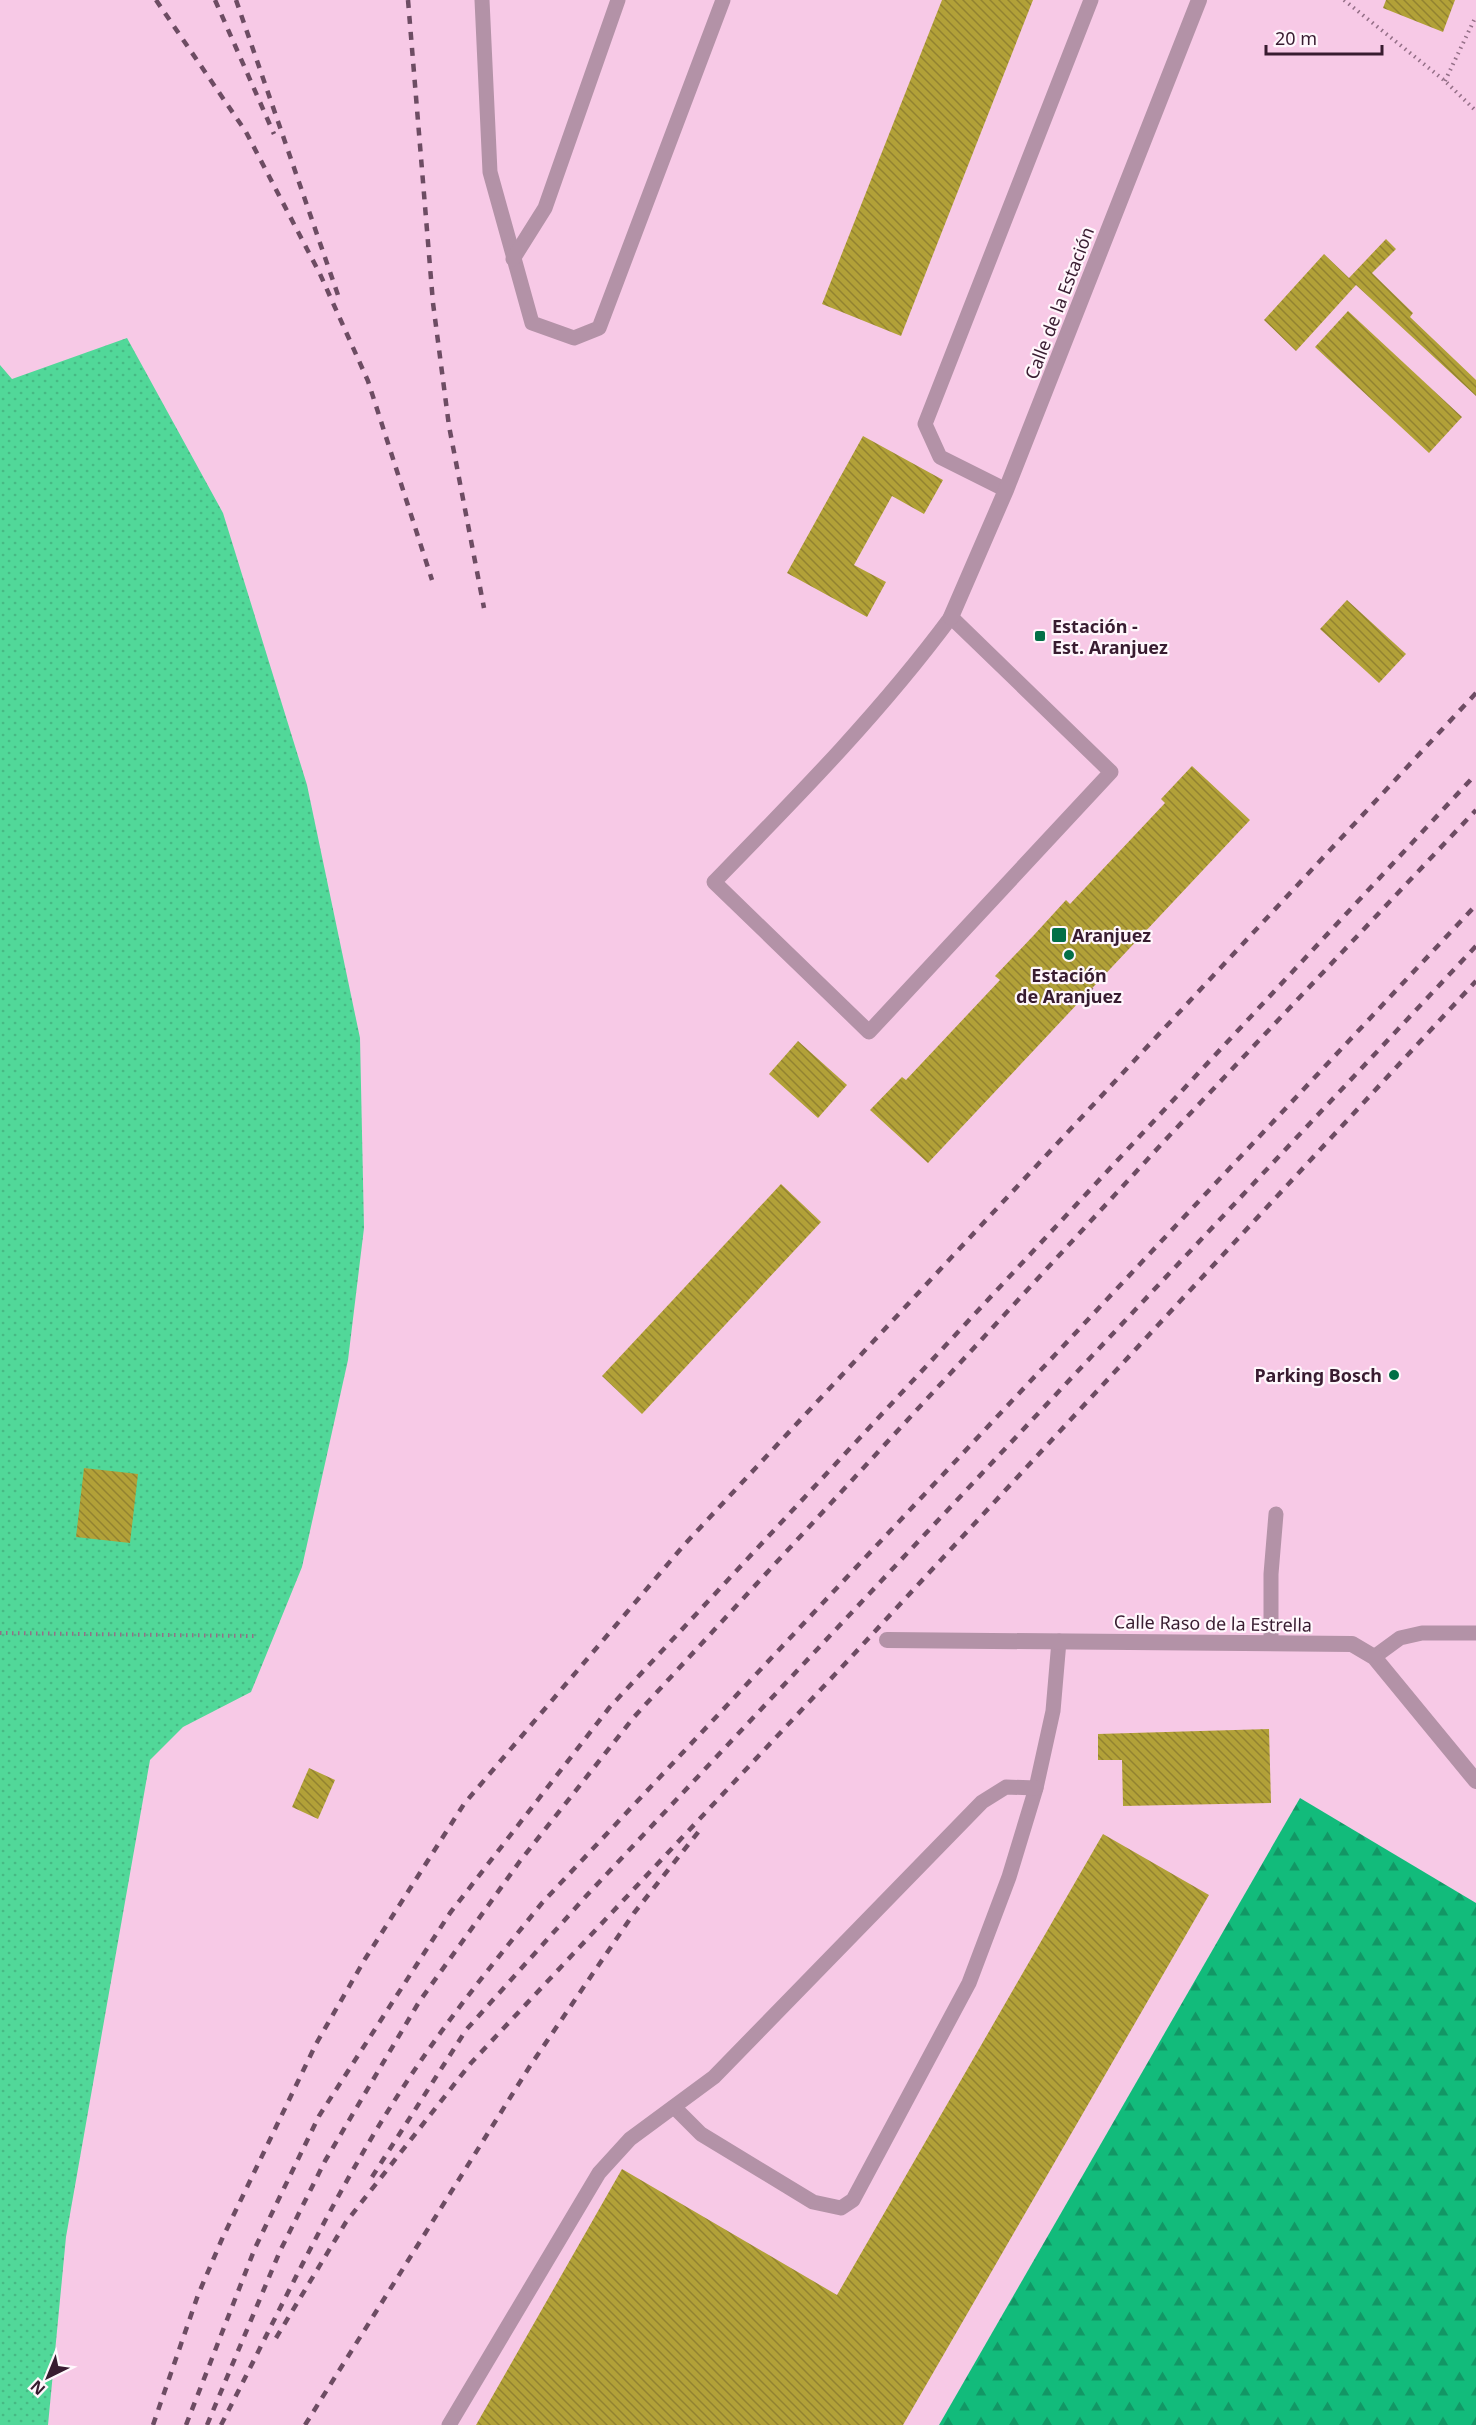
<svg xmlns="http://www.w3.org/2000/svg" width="1476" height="2425" font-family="'Noto Sans',sans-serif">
<defs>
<pattern id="green-dots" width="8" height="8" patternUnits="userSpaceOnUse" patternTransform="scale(1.5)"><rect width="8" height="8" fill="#51d899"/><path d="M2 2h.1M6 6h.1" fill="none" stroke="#47b984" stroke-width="1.8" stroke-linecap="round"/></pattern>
<pattern id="forest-firs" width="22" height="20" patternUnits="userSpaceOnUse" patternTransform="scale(1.5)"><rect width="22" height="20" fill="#12bb7b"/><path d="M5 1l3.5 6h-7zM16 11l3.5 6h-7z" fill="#129765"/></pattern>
<pattern id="building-back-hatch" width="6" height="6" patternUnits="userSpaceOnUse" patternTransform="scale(1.5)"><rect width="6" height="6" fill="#b2a138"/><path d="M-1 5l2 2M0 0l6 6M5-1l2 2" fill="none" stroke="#928230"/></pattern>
</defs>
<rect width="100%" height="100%" fill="#f7c9e6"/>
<!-- green -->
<path fill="url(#green-dots)" d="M 127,338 L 223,513 L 307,785 L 360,1038 L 364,1228 L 348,1360 L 302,1567 L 251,1692 L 183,1727 L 150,1760 L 66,2237 L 48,2425 L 0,2425 L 0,365 L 12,379 Z"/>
<!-- forest -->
<path fill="url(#forest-firs)" d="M 1300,1798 L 1476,1903 L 1476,2425 L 939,2425 Z"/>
<!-- building -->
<g fill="url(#building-back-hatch)">
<path d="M 942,0 L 1033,0 L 901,336 L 822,304 Z"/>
<path d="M 1386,0 L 1455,0 L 1443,32 L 1383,8 Z"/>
<path d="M 1386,239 L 1396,249 L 1372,273 L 1413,313 L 1410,317 L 1476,380 L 1476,396 L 1356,285 L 1296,351 L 1264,320 L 1324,254 L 1349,278 Z"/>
<path d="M 1348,311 L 1462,417 L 1429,453 L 1315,347 Z"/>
<path d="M 863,436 L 943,480 L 924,514 L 892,496 L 854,565 L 886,582 L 867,617 L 787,573 Z"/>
<path d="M 1347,600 L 1406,654 L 1379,683 L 1320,629 Z"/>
<path d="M 1192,766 L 1250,820 L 928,1163 L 870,1110 L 902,1077 L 906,1080 L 1000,980 L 995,976 L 1034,935 L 1066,900 L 1070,904 L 1165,803 L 1161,799 Z"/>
<path d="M 798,1041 L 847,1085 L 818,1118 L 769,1074 Z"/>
<path d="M 781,1184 L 821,1222 L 642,1414 L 602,1376 Z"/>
<path d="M 84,1468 L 138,1474 L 130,1543 L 76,1537 Z"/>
<path d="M 1269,1729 L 1271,1803 L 1123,1806 L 1122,1760 L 1098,1760 L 1098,1734 Z"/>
<path d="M 309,1768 L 335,1780 L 318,1819 L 292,1807 Z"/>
<path d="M 1103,1834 L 1209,1895 L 903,2425 L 476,2425 L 622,2169 L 837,2295 Z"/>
</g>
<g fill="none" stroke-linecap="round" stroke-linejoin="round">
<!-- path -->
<g stroke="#946f87" stroke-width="4" stroke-dasharray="1.5 4.5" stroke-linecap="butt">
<path d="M 1344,0 L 1445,81 L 1476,111"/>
<path d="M 1445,81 L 1476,16"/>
<path d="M 1091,989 L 1109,1005"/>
<path d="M 0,1633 L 254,1636"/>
</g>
<!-- service -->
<g stroke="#b392a7" stroke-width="15">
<path d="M 482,0 L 490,172 L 532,323 L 574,338 L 599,328 L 723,0"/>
<path d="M 513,259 L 545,208 L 618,0"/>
<path d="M 1006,490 L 940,457 L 925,424 L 1091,0"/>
<path d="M 951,617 L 1111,772 L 869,1032 L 714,882 C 797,797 880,713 951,617 Z"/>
<path d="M 1271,1643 L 1271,1574 L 1276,1514"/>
<path d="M 1374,1657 L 1400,1638 L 1422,1633 L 1476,1633"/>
<path d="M 674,2107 L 701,2134 L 813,2202 L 841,2208 L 853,2200 L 969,1983 L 1009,1877 L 1036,1788 L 1053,1711 L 1059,1641"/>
<path d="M 449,2425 L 599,2173 L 630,2139 L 714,2077 L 982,1802 L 1006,1787 L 1036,1788"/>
</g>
<!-- minor -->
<g stroke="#b392a7" stroke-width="16">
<path d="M 951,617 L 1006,490 L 1199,0"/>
<path d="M 887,1640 L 1352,1644 L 1374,1657 L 1476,1781"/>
</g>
<!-- rail -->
<g stroke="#6d4c63" stroke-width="4.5" stroke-dasharray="8 8" stroke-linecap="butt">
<path d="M 156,0 L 246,132 L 320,274 L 368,381 L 432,580"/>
<path d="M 215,0 L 274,134"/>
<path d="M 236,0 L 339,298"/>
<path d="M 408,0 L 433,303 L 449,426 L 484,608"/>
<path d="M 372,2177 L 466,2030 L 588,1894 L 1476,946"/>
<path d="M 276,2338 L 346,2222 L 471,2063 L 854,1654 L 1476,981"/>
<path d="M 153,2425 L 198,2295 L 222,2239 L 316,2044 L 365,1959 L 464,1804 L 684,1545 L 1476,693"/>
<path d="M 186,2425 L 255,2248 L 319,2116 L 450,1913 L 609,1708 L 1476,774"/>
<path d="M 207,2425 L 280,2251 L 325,2161 L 419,2002 L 520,1861 L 634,1717 L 1169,1136 L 1476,810"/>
<path d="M 221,2425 C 284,2303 342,2175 420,2062 C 458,2006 500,1955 542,1903 L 1476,905"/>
<path d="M 305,2425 L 530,2066 L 634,1913 L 703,1826"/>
</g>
</g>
<!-- markers -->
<g fill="#026f47" stroke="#fff7fc" stroke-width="2">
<rect x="1034" y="630" width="12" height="12" rx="3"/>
<rect x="1051" y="927" width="16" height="16" rx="3"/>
<circle cx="1069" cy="955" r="6"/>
<circle cx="1394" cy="1375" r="6"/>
</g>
<g text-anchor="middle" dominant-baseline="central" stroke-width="4.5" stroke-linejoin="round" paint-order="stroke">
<!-- street labels -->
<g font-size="18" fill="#381c30" stroke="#fff7fc">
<text transform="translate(1059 303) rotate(-69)">Calle de la Estación</text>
<text transform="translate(1213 1623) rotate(1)">Calle Raso de la Estrella</text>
</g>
<!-- poi labels -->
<g font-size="18" font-weight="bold" fill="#381c30" stroke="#fff7fc" text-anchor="start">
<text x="1052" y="626">Estación -<tspan x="1052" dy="21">Est. Aranjuez</tspan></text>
<text x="1072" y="935">Aranjuez</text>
<text x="1069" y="975" text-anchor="middle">Estación<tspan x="1069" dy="21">de Aranjuez</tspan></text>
<text x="1382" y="1375" text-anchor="end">Parking Bosch</text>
</g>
</g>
<!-- north arrow -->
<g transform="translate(48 2377) rotate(223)" stroke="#fff7fc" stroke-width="4.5" paint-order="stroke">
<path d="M0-4.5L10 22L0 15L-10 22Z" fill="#381c30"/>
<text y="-9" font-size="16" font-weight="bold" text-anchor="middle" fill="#381c30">N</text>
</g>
<!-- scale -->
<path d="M1266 45v9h116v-9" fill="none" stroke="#381c30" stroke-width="3"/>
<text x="1275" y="45" font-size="18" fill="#381c30" stroke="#fff7fc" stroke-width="4.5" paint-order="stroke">20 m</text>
</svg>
